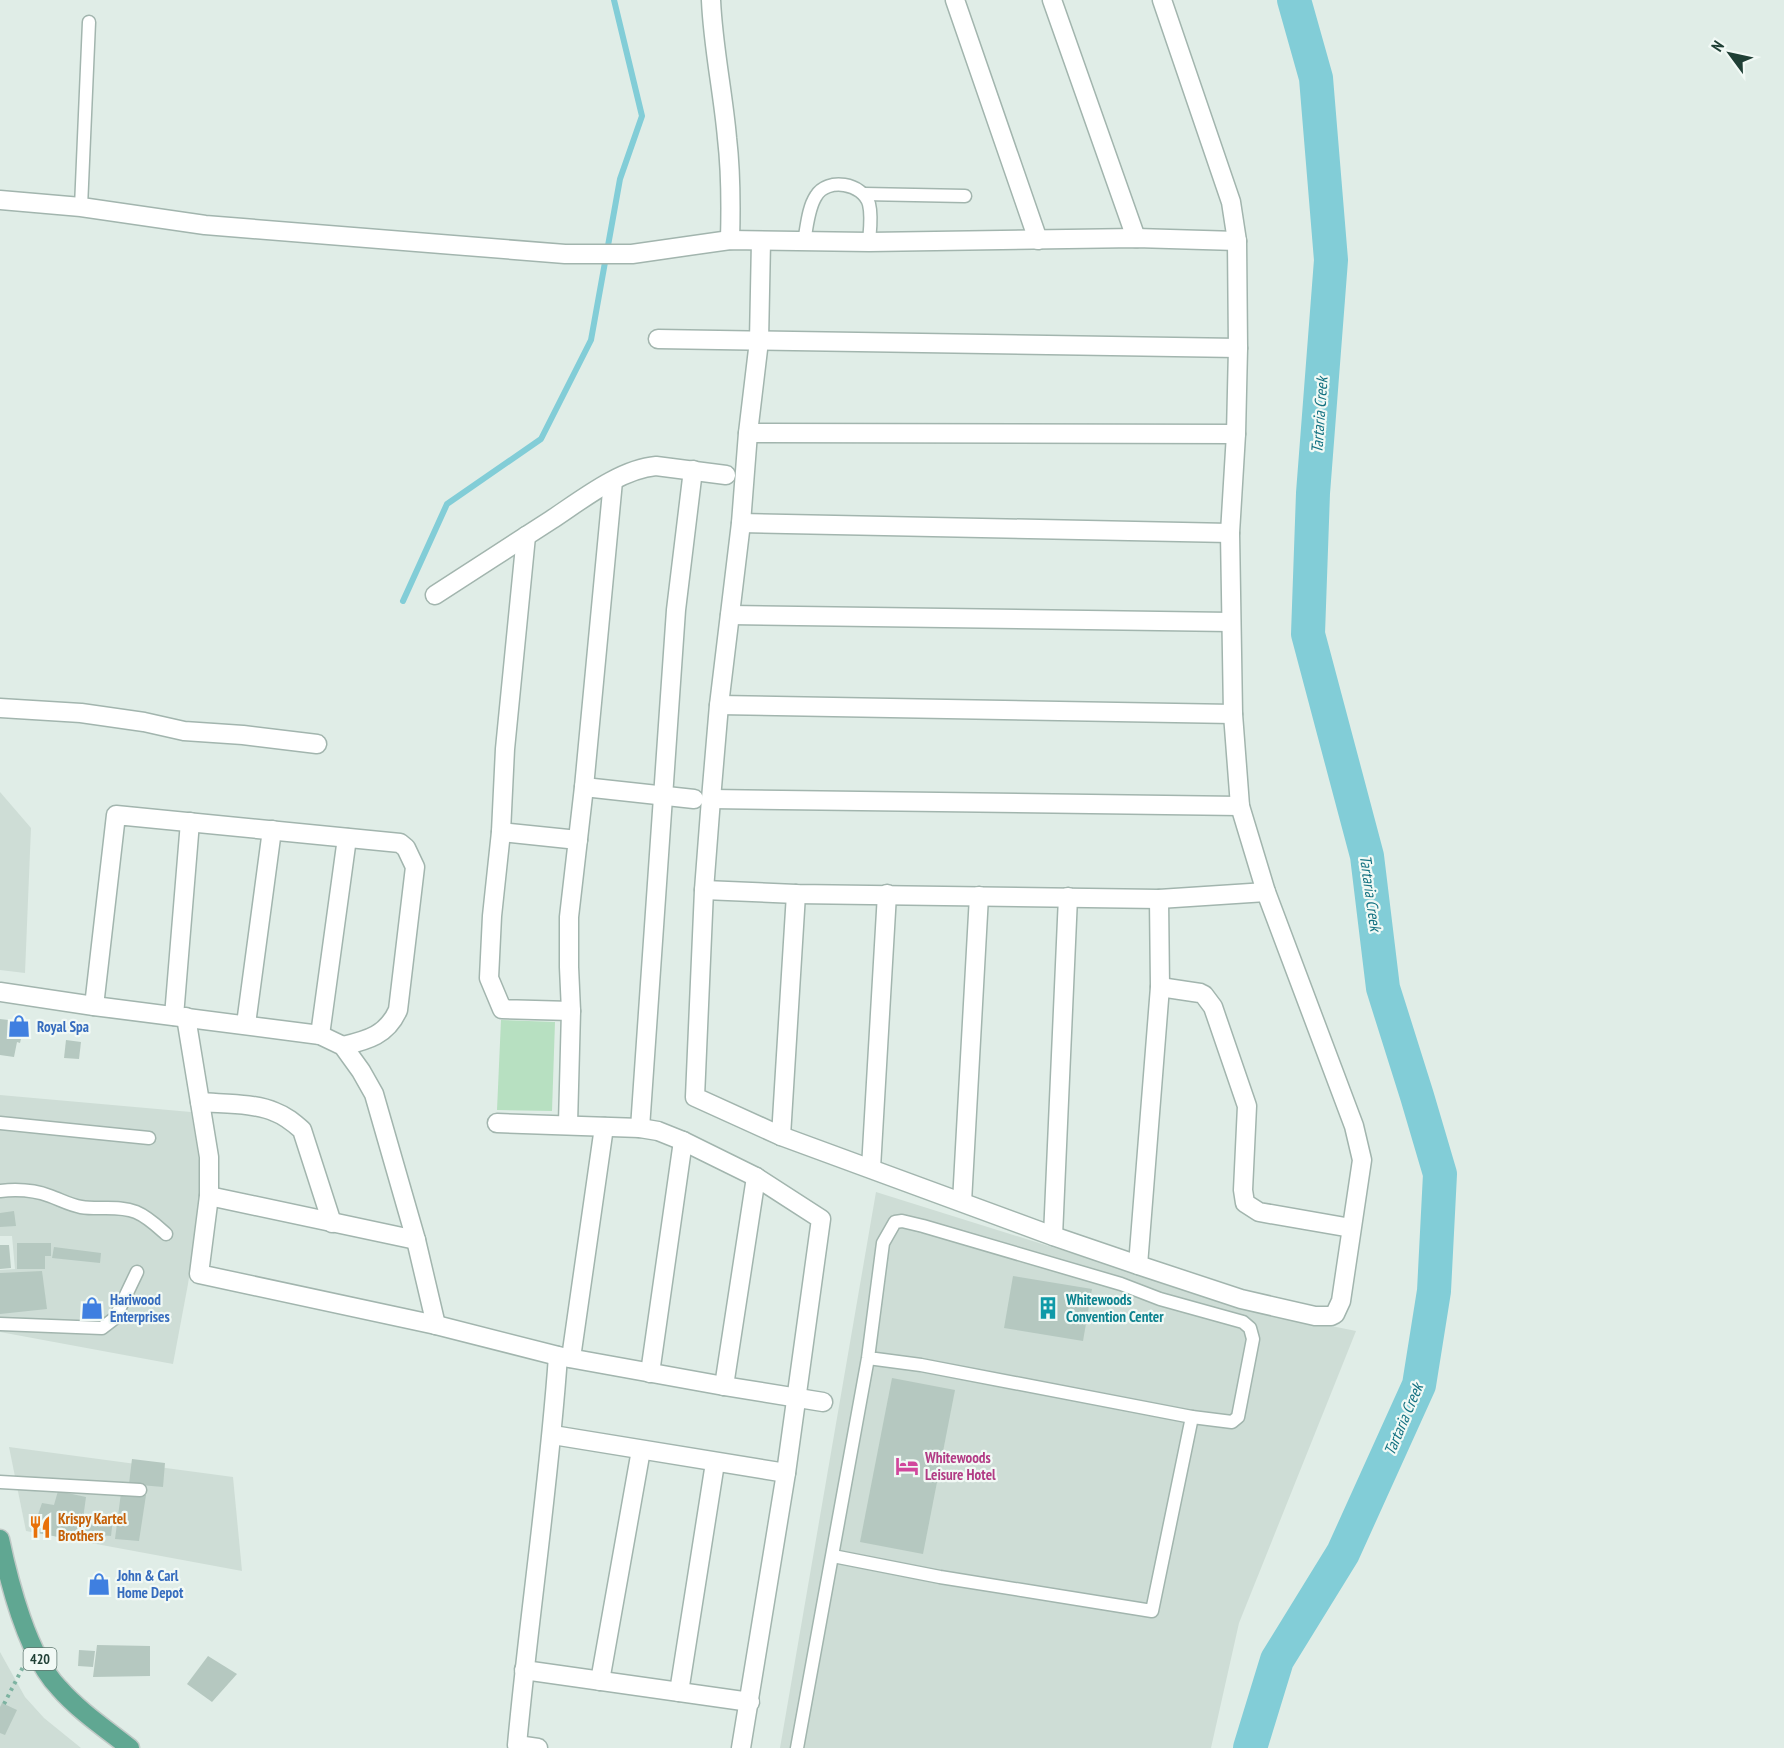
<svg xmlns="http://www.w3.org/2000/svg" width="1784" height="1748" font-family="'PT Sans Narrow',sans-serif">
<rect width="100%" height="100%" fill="#e0ede7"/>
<!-- built -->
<g fill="#ceddd6">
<path d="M 0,792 L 31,828 L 25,973 L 0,970 Z"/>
<path d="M 0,1095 L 191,1112 L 203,1185 L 188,1284 L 173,1364 L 0,1332 L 0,1270 L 15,1269 L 12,1236 L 0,1236 Z"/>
<path d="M 876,1192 L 1253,1310 L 1356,1331 L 1239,1623 L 1211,1748 L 780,1748 Z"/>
<path d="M 9,1447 L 233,1477 L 242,1571 L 26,1531 Z"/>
<path d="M 0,1652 L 25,1697 L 44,1718 L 81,1748 L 0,1748 Z"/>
</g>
<!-- green -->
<path fill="#b7e0c1" d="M 501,1020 L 555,1022 L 552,1111 L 497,1110 Z"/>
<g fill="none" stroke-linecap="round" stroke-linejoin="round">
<!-- stream -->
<path stroke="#82cdd7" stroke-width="6" d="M 403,601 L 447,504 L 541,439 L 591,340 L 620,179 L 642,116 L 614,0"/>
<!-- river -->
<path stroke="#82cdd7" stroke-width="34" d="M 1250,1748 L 1277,1660 L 1343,1553 L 1419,1385 L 1434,1291 L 1440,1174 L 1417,1096 L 1383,988 L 1367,856 L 1308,634 L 1313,493 L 1331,260 L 1316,78 L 1294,0"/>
</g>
<!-- building -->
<g fill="#b5c8c0">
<path d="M 0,1019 L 25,1022 L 20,1043 L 17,1042 L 14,1057 L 0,1055 Z"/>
<path d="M 66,1040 L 81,1042 L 79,1059 L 64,1058 Z"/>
<path d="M 14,1211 L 16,1226 L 0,1227 L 0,1213 Z"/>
<path d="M 17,1243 L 51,1243 L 51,1256 L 45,1256 L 45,1269 L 17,1269 Z"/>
<path d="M 0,1245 L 9,1245 L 11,1268 L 0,1269 Z"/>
<path d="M 54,1247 L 101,1253 L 100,1263 L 52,1258 Z"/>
<path d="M 42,1271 L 47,1309 L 0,1314 L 0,1273 Z"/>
<path d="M 1013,1276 L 1092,1289 L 1083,1341 L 1004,1328 Z"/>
<path d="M 892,1378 L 955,1390 L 923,1554 L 860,1542 Z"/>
<path d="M 132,1459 L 165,1463 L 163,1487 L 129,1484 Z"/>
<path d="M 58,1491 L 86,1497 L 80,1541 L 32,1532 L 42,1503 L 54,1505 Z"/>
<path d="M 121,1493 L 146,1495 L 139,1541 L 115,1539 Z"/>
<path d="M 86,1516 L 113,1519 L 111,1536 L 84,1534 Z"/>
<path d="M 97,1645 L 150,1646 L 150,1676 L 93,1677 Z"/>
<path d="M 79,1650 L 95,1651 L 93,1667 L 78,1666 Z"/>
<path d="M 208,1656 L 237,1674 L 212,1702 L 187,1684 Z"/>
<path d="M 2,1703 L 17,1710 L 5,1735 L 0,1733 L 0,1707 Z"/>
</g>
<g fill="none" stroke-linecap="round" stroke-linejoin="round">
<!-- lane casing -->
<g stroke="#a2b5ae" stroke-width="15">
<g id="lane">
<path d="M 864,194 L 965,196"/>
<path d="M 81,207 L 89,22"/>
<path d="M 804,241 C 807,227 808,208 816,196 C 827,177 863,183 869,204 C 872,216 870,230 869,242"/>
<path d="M 0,1123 L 149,1138"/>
<path d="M 0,1191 C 17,1189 34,1190 50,1196 C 61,1200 70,1205 81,1207 C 99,1210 119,1205 136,1212 C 148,1217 157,1226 166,1234"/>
<path d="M 0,1324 L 102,1328 L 115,1318 L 137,1272"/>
<path d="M 0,1482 L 140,1490"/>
<path d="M 833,1556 L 940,1577 L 1152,1611 L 1192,1417"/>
<path d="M 797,1748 L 868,1358 L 883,1243 L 895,1222 L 902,1221 L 923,1226 L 1121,1284 L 1160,1299 L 1243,1322 L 1250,1328 L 1253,1339 L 1238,1417 L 1232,1422 L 1192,1417 L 921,1365 L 868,1358"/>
</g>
</g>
<!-- street casing -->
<g stroke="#a2b5ae" stroke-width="21">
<g id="street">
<path d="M 711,0 C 713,47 723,92 727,138 C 731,172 731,206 730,240"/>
<path d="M 955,0 L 1038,240"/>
<path d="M 1052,0 L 1136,238"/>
<path d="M 0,200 L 81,207 L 205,225 L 565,254 L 632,254 L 730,240 L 869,242 L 1136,238 L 1237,241"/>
<path d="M 761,241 L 759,341 L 748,433 L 741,523 L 719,705 L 711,799 L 704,890 L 695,1097 L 781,1136 L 1053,1236 L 1138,1265 L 1241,1299 L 1315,1316 L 1331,1316 L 1335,1314 L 1341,1301 L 1362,1160 L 1354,1126 L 1266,892 L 1240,806 L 1233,714 L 1230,533 L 1236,434 L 1238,348 L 1237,241 L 1231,202 L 1162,0"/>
<path d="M 658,339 L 1238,348"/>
<path d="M 748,433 L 1236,434"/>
<path d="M 741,523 L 1230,533"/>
<path d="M 526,536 L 505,749 L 501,832 L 492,916 L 489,978 L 502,1009 L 571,1011"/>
<path d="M 435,595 C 474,570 512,545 551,520 C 580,501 620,469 656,466 L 726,475"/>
<path d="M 730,615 L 1231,622"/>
<path d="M 719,705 L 1233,714"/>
<path d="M 0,708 L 81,713 L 144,722 L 184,731 L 243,735 L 317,744"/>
<path d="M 584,787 L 694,799"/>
<path d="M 711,799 L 1240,806"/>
<path d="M 501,832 L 578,840"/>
<path d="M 704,890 L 796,894 L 1159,899 L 1266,892"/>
<path d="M 1160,987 L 1200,993 L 1204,995 L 1213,1007 L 1247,1106 L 1243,1190 L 1245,1203 L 1259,1212 L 1351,1228"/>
<path d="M 0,992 L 94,1006 L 320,1035 L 343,1046 L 361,1071 L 374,1094 L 416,1240 L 436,1325"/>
<path d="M 94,1006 L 116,815 L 400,843 L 406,848 L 415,867 L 398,1010 C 387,1035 368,1040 343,1046"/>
<path d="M 174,1016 L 190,822"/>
<path d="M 186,1017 L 209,1157 L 209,1196 L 199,1274 L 436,1325 L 558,1356 L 724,1386 L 823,1402"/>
<path d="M 246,1024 L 272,830"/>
<path d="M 320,1035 L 347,838"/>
<path d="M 200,1102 C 223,1104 255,1103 275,1112 C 286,1116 294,1123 302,1130 L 332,1223"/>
<path d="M 497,1123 L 640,1128 L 658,1131 L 683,1141 L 756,1177 L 821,1219 L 786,1473 L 741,1748"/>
<path d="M 568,1124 L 571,1011 L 569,967 L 569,917 L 584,787 L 613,481"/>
<path d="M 640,1128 L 676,610 L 693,470"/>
<path d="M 781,1136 L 796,894"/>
<path d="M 871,1168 L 887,894"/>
<path d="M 209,1196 L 416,1240"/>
<path d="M 962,1202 L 979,896"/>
<path d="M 1053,1236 L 1068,897"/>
<path d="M 1138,1265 L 1160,987 L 1159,899"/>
<path d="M 571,1358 L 604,1127"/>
<path d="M 650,1373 L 683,1141"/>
<path d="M 724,1386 L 756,1177"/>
<path d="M 553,1435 L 786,1473"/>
<path d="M 524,1670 L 750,1702"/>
<path d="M 600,1681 L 641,1450"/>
<path d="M 679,1692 L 715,1463"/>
<path d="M 538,1748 L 517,1745 C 529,1615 549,1486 558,1356"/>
</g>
</g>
<!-- primary casing -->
<g stroke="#c0c9c6" stroke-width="21">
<path id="primary" d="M 0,1539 C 9,1582 28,1656 59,1688 C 79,1711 106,1729 130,1748"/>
</g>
<!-- path -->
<path stroke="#7db3a1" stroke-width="4" stroke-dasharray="3 4.5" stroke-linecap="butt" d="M 4,1704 L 23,1667"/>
<!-- lane -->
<use href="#lane" stroke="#fff" stroke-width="12"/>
<!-- street -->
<use href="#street" stroke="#fff" stroke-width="18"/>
<!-- primary -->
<use href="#primary" stroke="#60a792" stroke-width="18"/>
</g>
<!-- icons -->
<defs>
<g id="shop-bare" transform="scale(1.8)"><path d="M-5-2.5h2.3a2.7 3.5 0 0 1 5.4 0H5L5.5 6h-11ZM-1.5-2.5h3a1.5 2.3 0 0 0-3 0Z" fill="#3f7fe0" stroke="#f1f9f5" stroke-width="2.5" paint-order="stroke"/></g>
<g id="building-bare" transform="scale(1.8)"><path d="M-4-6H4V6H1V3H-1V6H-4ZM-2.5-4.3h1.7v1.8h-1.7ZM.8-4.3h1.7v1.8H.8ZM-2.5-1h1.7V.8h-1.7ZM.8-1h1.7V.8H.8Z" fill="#0f9aa8" stroke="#f1f9f5" stroke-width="2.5" paint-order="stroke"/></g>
<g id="hotel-bare" transform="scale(1.8)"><path d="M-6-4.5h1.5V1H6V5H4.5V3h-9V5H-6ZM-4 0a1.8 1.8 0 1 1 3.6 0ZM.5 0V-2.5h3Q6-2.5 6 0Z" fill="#d1479c" stroke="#f1f9f5" stroke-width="2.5" paint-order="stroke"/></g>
<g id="restaurant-bare" transform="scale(1.8)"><path d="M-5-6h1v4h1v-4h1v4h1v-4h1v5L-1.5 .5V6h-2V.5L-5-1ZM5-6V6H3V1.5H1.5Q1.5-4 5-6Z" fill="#e8710a" stroke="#f1f9f5" stroke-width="2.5" paint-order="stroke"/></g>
</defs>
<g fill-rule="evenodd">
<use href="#shop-bare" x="19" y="1026"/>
<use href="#shop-bare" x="92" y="1308"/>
<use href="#building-bare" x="1048" y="1308"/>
<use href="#hotel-bare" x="907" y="1466"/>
<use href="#restaurant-bare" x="40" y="1527"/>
<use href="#shop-bare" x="99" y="1584"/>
</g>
<g text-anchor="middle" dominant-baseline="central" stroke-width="4.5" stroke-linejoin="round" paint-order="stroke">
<!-- shield labels -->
<rect fill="#f1f9f5" stroke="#5e776f" stroke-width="1.5" x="23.5" y="1648" width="33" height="22" rx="4.5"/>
<g font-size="14" font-weight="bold" fill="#1f3f35">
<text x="40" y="1659">420</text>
</g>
<!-- shop labels -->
<g font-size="15" font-weight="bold" fill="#366cbe" stroke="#f1f9f5" text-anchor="start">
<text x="37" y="1026">Royal Spa</text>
<text x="110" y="1299">Hariwood<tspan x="110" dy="17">Enterprises</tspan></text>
<text x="117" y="1575">John &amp; Carl<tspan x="117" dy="17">Home Depot</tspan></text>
</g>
<!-- culture labels -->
<g font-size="15" font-weight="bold" fill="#0d838f" stroke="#f1f9f5" text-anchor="start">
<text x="1066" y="1299">Whitewoods<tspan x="1066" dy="17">Convention Center</tspan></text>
</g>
<!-- hotel labels -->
<g font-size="15" font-weight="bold" fill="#b23c85" stroke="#f1f9f5" text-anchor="start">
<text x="925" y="1457">Whitewoods<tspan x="925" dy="17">Leisure Hotel</tspan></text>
</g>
<!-- food labels -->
<g font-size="15" font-weight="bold" fill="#c56008" stroke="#f1f9f5" text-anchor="start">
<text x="58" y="1518">Krispy Kartel<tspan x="58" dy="17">Brothers</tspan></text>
</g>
<!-- water labels -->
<g font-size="16" font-style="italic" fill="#137181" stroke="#f1f9f5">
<text transform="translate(1319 415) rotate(-86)">Tartaria Creek</text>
<text transform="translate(1371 893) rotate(82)">Tartaria Creek</text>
<text transform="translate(1403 1419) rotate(-67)">Tartaria Creek</text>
</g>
</g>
<!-- north arrow -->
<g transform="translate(1730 54) rotate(303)" stroke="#f1f9f5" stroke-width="4.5" paint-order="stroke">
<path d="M0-4.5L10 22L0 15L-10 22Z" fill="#1f3f35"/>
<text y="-9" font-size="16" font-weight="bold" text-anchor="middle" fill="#1f3f35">N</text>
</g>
</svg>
